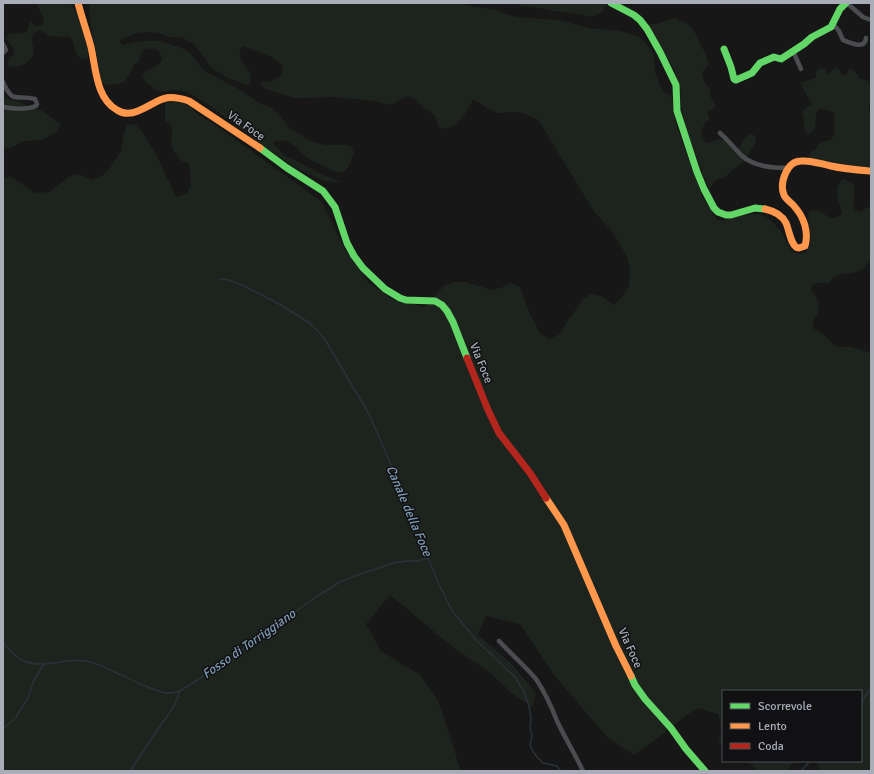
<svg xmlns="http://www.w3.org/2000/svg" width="874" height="774" font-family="Signika,sans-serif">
<rect width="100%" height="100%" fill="#171717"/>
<!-- green -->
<g fill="#1d241e">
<path d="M 36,3 L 70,3 L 74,9 L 78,12 L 88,49 L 88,59 L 80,58 C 78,56 76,53 75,49 C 73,43 74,38 67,36 C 61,38 56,35 49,37 L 42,31 L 38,31 C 26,38 36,44 33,54 C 30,64 16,70 7,65 L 8,60 L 14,54 L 14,49 L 6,38 L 8,34 C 14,33 20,34 27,32 L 29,24 L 31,21 L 34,26 L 41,25 L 44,22 L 43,17 Z"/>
<path d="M 89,3 L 465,3 L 465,5 L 497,10 L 506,14 L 516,17 L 559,20 L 589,28 L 620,31 L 631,34 L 640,37 L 651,50 L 654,56 L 655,71 L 660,86 L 664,92 L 671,95 L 673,102 L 673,109 L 677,127 L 702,196 L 713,214 L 718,220 L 725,221 L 738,215 L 759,214 L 767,217 L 781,231 L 788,245 L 792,251 L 800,254 L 806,252 L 810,246 L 811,239 L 808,218 L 809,211 C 811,211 813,210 815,210 C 828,211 826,225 842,214 C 840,203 831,187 844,179 L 854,185 C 856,194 851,203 855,210 L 859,212 L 871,206 L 871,260 C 866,264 866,268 860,271 C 846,276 838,270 829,283 L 817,283 L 812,286 L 811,291 C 817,296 821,304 818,312 C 815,319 813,320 813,328 L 823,334 L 835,346 L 840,347 L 851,347 L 871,353 L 871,771 L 821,771 L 817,763 L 812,761 L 861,761 L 861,691 L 723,691 L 723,748 L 719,742 C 722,731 721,725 718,714 L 698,708 C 675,722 656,741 634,755 L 607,737 L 554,675 L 520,624 L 486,616 L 478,635 L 511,663 L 536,693 L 532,707 L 513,694 L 488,671 L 455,649 L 390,595 L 366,624 L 381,651 L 420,675 L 438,700 L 461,771 L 3,771 L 3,178 L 10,176 L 35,193 L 50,192 L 69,176 L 78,174 L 92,180 L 103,175 L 110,168 L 121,151 L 123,138 L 127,124 L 136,125 L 143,133 L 156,154 L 176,197 L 187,193 L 191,185 L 190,176 L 190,166 L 187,162 L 181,161 L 173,150 L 171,141 L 172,127 L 165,121 L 165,102 L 170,101 L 185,103 L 192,108 L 197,114 L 214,124 L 322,202 L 345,250 L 368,282 L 392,299 L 425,307 L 445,285 L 455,282 L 465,282 L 493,290 L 503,287 L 511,283 L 520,287 L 529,312 L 540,333 L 549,339 L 560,334 L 566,323 L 572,315 L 583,299 L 591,294 L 601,296 L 614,305 L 623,295 L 629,286 L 630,271 L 627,256 L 611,230 L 595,213 L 539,121 C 530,115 521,112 510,112 C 506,112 501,114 497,113 C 488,110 481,103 473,99 C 468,109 461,124 449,128 C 446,129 442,128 439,127 L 435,116 L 424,108 L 415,99 L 409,97 L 403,98 L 392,105 L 374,101 L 334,97 L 307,98 L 294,98 L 263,88 L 261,82 C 272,82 278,80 283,71 L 282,65 L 272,57 L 243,46 C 242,47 240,49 240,51 C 236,62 253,68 251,80 C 251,82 249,84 248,85 L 230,79 L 214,70 L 209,65 L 202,54 L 194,45 L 183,38 L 170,37 L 158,33 L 146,32 L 134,34 L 120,40 L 122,45 L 141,41 L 158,41 L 164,42 L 184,49 L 189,52 L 203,69 L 208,73 L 237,88 L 259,103 L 272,108 L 281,117 L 290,128 L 307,139 L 313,142 L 326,145 L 346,145 L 352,147 L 354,153 C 346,177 342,176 321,165 C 316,163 310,160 305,156 C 299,151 294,144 286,141 C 281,140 278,141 274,141 L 274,144 L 284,155 L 301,163 L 321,174 L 342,182 L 324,181 L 294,167 L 262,145 L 206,103 L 187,92 L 174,90 L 162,92 L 156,90 L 146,82 L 142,77 C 147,68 155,69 162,60 C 160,49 155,47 144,50 L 141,55 L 139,61 L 134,65 L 128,77 L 124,82 L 118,84 L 106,85 L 101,81 L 98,62 L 97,56 L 92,38 L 92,31 L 90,19 Z"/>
<path d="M 511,3 L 604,3 L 607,5 L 602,12 L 596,15 L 590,17 L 584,15 L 572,13 L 553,11 L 534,7 L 522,6 Z"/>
<path d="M 675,18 L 679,21 L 686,22 L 691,27 L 697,36 L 698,39 L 706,55 L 709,65 L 706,67 L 702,73 L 704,81 L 710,89 L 711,98 L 714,102 L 716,106 L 708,111 L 708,116 L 710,119 L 705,123 L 701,131 C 706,153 713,137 723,140 C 728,141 732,146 736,150 L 740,147 L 744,139 L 750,133 L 755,136 L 756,141 L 747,157 L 741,164 L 730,172 L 727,176 L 715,181 L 709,189 L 706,182 L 686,129 L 681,107 L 680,97 L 681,93 L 673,74 L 676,73 C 673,66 668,60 664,54 C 658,44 653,35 647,25 L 656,24 Z"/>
<path d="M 837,67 L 839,69 L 841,74 L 844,76 L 846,75 L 849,69 C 855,70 857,72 859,78 C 862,79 866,80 868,81 C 872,84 872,96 871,100 C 870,106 866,106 871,112 L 871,168 L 844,165 L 807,158 L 812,151 L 815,150 L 820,143 L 825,141 L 831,140 L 834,135 L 835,114 C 831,110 824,109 818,109 C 813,118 820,130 808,134 L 804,129 L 804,120 L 802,113 L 804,109 L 812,104 L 800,83 L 816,78 L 816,72 L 819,68 L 825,69 L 828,74 C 832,72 833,69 837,67 Z"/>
<path d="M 3,95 L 10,99 L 41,110 L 61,125 L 57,132 L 42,140 L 25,141 L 19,143 L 15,146 L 3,150 Z"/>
<path d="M 747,761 L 796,761 L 790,766 L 787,771 L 757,771 L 750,763 Z"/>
</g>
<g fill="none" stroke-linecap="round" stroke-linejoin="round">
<!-- stream -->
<g stroke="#2a3239" stroke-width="1.5">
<path d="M 220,279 L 229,280 L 244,286 L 281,305 L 311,324 L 324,338 L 369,414 L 395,474 L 413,524 L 428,558 L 437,580 L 449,605 L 453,612 L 477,641 L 515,677 L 524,692 L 529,706 L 531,717 L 530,728 L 532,736 L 530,745 L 532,750 L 538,758 L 543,763 L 557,766 L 561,771"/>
<path d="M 3,643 C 9,650 16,658 24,661 C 45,670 69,656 91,662 C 111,669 130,680 150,688 C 155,689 160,692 165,693 C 170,693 175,693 180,691"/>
<path d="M 861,702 L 871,688"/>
<path d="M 3,729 L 16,717 L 28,698 L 34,680 L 44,664"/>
<path d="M 130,771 L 147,745 L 173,708 L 180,691 L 239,653 L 253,638 L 296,611 L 319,595 L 340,582 L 355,576 L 394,563 L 406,561 L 418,561 L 428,558"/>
<path d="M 801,771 L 810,761"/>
</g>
<!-- street -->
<g stroke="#4b4c50" stroke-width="4.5">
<path d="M 847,3 L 863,17 L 871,20"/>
<path d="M 833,24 L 839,31 L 843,40 C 851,43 865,50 866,38"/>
<path d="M 3,44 L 6,50 L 3,53"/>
<path d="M 793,51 L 801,69"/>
<path d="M 3,82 C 13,105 16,94 35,99 L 37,104 L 36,106 C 26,110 14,109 3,107"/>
<path d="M 720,133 C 728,140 734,148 741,155 C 754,167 773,168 789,168"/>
<path d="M 499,641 C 511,654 525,666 536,679 C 544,691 552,708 557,721 C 565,738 575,754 583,771"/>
</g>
<!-- fast -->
<g stroke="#63d668" stroke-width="7">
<path d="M 611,3 L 634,15 L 640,20 L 647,29 L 660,52 L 676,85 L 677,111 L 697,172 L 704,189 L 714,208 L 718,212 L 726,215 L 731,215 L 755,208 L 765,209"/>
<path d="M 724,49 L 731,67 L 734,79 L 736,80 L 752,73 L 760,63 L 774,57 L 781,59 L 804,44 L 812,37 L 831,27 L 840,9 L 846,3"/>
<path d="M 260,148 L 287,168 L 323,191 L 335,207 L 347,243 L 354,256 L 363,268 L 385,289 L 400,298 L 406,300 L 435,301 L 442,305 L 447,311 L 453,322 L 467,358"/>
<path d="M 631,676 L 635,685 L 645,699 L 671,728 L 686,749 L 705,771"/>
</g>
<!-- slow -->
<g stroke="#ff974d" stroke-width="7">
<path d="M 78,3 C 82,18 87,32 91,47 C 96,69 96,98 117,110 C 123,114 131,114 138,111 C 160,102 162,92 189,101 L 260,148"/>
<path d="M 765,209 C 774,211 782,215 786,223 C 789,229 791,248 799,248 C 799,248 805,246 805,246 C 809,232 804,217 794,206 C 791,202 786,200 784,195 C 779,183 787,161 801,161 C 811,160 821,164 831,166 C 844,169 858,170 871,171"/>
<path d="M 546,498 L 564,525 L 616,646 L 631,676"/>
</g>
<!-- jam -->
<path stroke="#b3261e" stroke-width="7" d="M 467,358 L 488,410 L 499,433 L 530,473 L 546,498"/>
</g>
<g text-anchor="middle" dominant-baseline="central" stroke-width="3" stroke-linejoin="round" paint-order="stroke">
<!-- street labels -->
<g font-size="12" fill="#a8adb8" stroke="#111113">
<text transform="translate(246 126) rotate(35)">Via Foce</text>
<text transform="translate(481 363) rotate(68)">Via Foce</text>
<text transform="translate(630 648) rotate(66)">Via Foce</text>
</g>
<!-- water labels -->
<g font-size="13" font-style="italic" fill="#7f9bb3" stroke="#111113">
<text transform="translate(409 511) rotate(67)">Canale della Foce</text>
<text transform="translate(249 644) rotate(-35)">Fosso di Torriggiano</text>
</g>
</g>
<!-- border -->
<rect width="874" height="774" fill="none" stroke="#a8adb8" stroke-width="8"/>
<!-- legend -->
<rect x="722" y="690" width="140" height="72" fill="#111113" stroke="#4d4f55"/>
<rect x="730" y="703" width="20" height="6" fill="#63d668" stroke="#4d4f55"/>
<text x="758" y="710" font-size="12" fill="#a8adb8">Scorrevole</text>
<rect x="730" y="723" width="20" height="6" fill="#ff974d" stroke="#4d4f55"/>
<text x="758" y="730" font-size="12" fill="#a8adb8">Lento</text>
<rect x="730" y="743" width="20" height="6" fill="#b3261e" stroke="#4d4f55"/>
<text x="758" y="750" font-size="12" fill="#a8adb8">Coda</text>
</svg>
